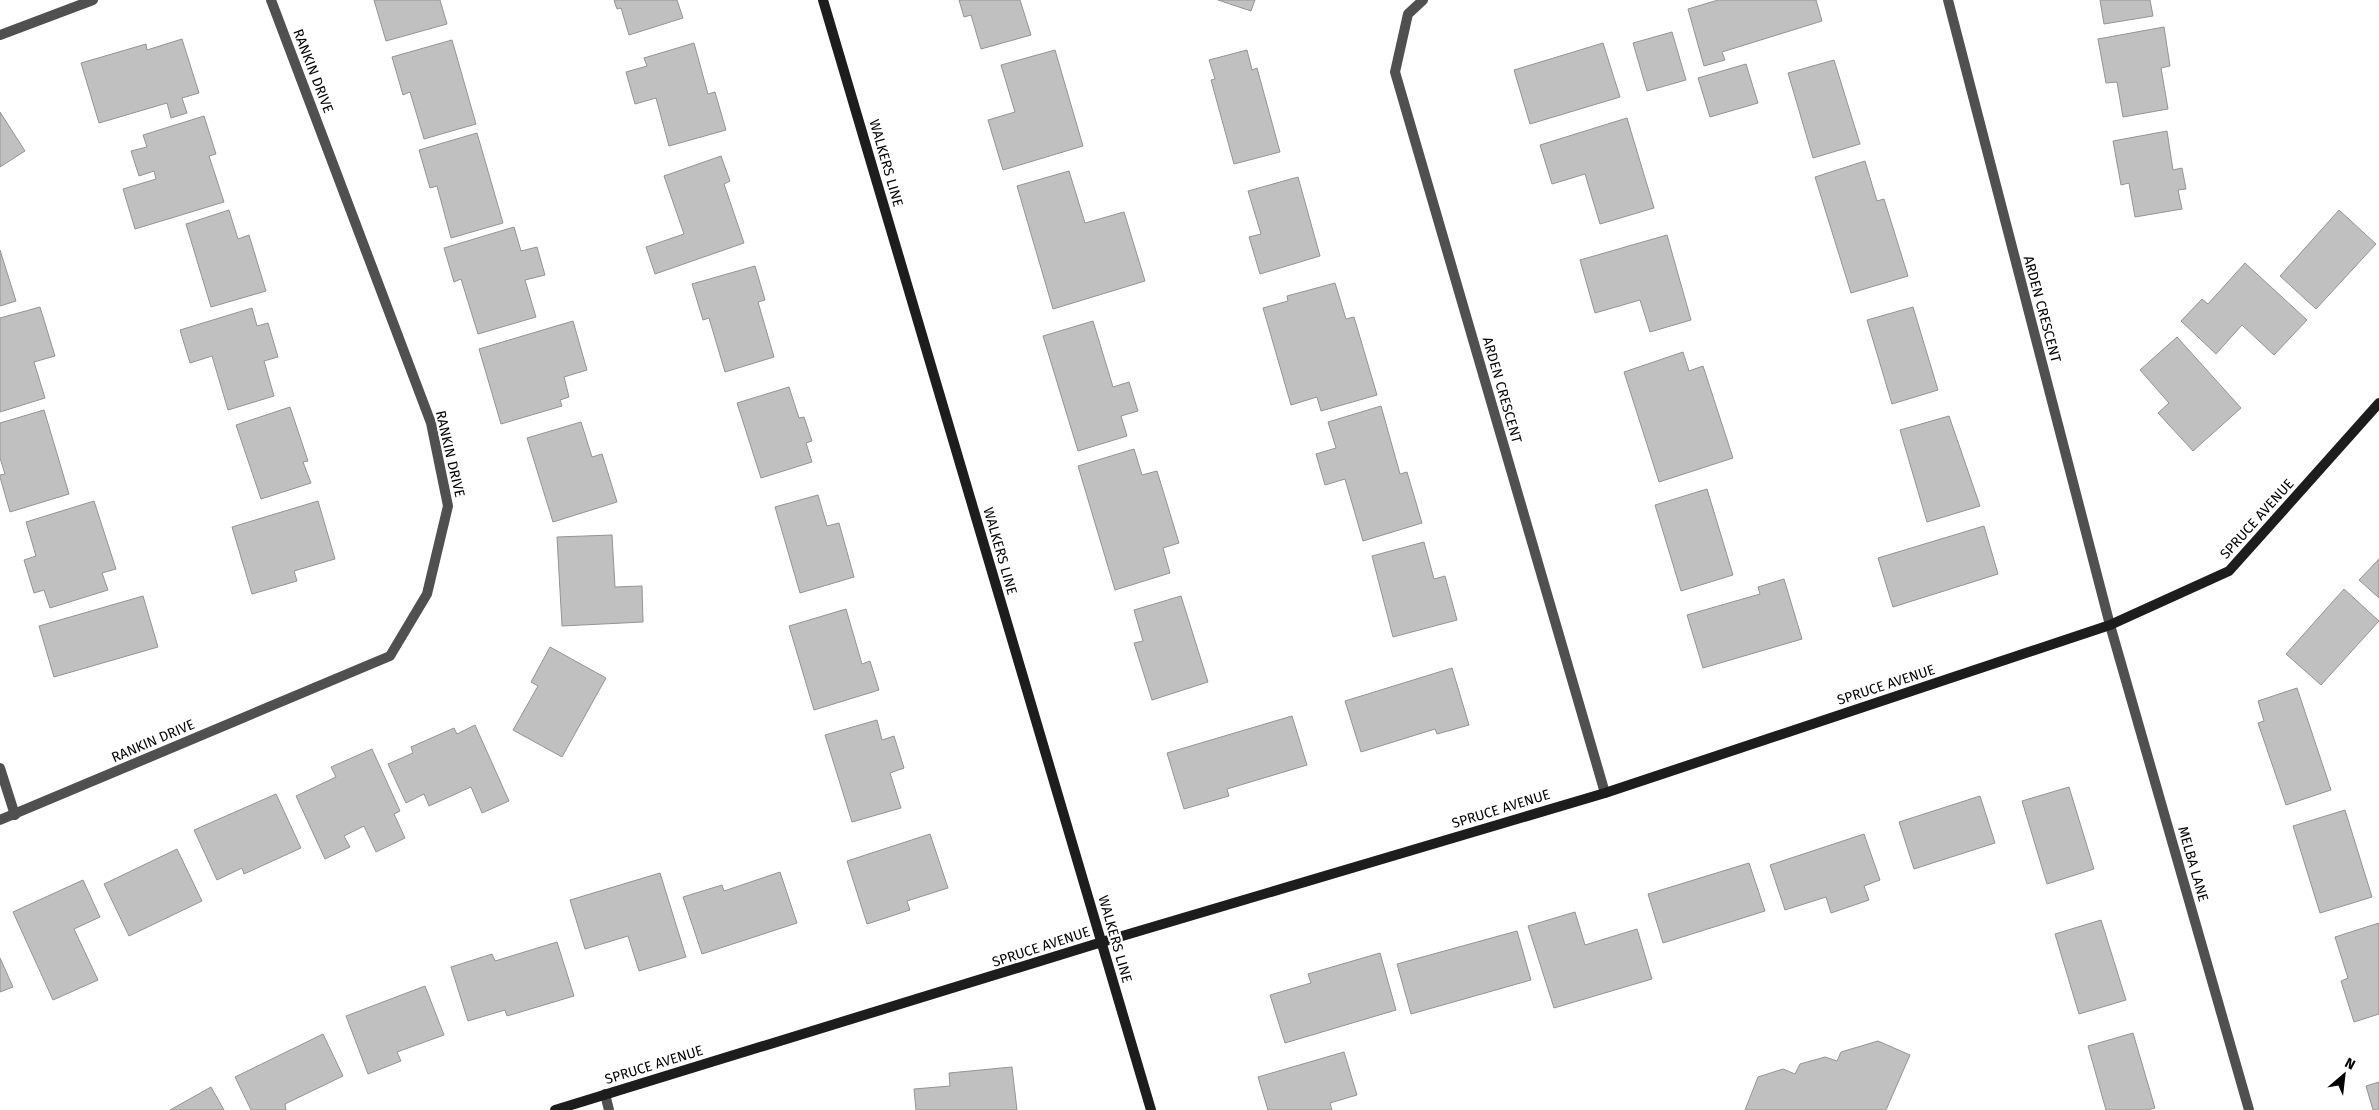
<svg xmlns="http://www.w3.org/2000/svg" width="2379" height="1110" font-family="'Fira Sans',sans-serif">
<rect width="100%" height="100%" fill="#fff"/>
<!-- building -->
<g fill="#c0c0c0" stroke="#949494">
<path d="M 374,0 L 440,0 L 447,24 L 386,41 Z"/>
<path d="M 614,0 L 677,0 L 683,18 L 629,35 L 621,8 L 617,9 Z"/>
<path d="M 959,0 L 1020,0 L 1031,35 L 981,49 L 971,15 L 964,17 Z"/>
<path d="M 1218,0 L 1255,0 L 1251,11 Z"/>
<path d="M 1718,0 L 1816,0 L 1822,21 L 1722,52 L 1725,60 L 1704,66 L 1688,9 Z"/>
<path d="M 2100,0 L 2150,0 L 2153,16 L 2104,24 Z"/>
<path d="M 2164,27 L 2170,66 L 2161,68 L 2168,109 L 2123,117 L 2117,82 L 2106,83 L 2098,39 Z"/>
<path d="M 1672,32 L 1686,80 L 1647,91 L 1633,43 Z"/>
<path d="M 182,39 L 199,93 L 182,98 L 187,113 L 171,118 L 167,103 L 99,123 L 81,63 L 146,44 L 147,50 Z"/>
<path d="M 452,40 L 476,124 L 424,139 L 410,92 L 403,95 L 392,57 Z"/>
<path d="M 694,43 L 708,94 L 715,92 L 726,130 L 669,146 L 656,98 L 635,104 L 626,72 L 647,66 L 644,58 Z"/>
<path d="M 1603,43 L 1620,97 L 1530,124 L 1514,70 Z"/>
<path d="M 1055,50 L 1083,146 L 1003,170 L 988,120 L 1015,112 L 1001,65 Z"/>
<path d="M 1247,50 L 1252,70 L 1257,68 L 1280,152 L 1234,164 L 1211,80 L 1215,79 L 1209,60 Z"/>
<path d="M 1834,60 L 1860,144 L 1813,158 L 1788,73 Z"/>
<path d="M 1746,64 L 1758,103 L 1710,117 L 1698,78 Z"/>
<path d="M 0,112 L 25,151 L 0,167 Z"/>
<path d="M 204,116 L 216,154 L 209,156 L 224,202 L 135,229 L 123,189 L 156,179 L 154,171 L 139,176 L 131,151 L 147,147 L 143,135 Z"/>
<path d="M 1627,118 L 1654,208 L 1600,224 L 1585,174 L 1552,184 L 1540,145 Z"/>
<path d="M 2167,131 L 2173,170 L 2182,168 L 2186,189 L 2178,190 L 2182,209 L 2135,217 L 2129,183 L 2121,185 L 2113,141 Z"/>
<path d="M 477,133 L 503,223 L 451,238 L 437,186 L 430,188 L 419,150 Z"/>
<path d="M 721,156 L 730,181 L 724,184 L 744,243 L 655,274 L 646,247 L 684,234 L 664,176 Z"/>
<path d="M 1865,161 L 1877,201 L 1884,199 L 1908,276 L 1851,293 L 1815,177 Z"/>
<path d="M 1069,171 L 1085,223 L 1124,212 L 1145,281 L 1053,309 L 1017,186 Z"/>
<path d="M 1298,177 L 1320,256 L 1260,274 L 1249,237 L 1261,234 L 1248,191 Z"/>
<path d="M 229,210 L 238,239 L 249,235 L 266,291 L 211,307 L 186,224 Z"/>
<path d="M 2339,210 L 2376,244 L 2316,309 L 2280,276 Z"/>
<path d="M 514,227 L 521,251 L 537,247 L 545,275 L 525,280 L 536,317 L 478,334 L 461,279 L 454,282 L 444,248 Z"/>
<path d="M 1667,235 L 1691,320 L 1650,332 L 1640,300 L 1595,313 L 1580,260 Z"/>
<path d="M 0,250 L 16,301 L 0,306 Z"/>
<path d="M 2245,263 L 2307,320 L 2274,355 L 2242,325 L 2216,354 L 2181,321 L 2202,299 L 2208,304 Z"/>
<path d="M 755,266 L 765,300 L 758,302 L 774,357 L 725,372 L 709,318 L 703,320 L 692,284 Z"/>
<path d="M 1335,283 L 1346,319 L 1354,317 L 1377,395 L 1321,411 L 1317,397 L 1291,405 L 1263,308 L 1288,301 L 1287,296 Z"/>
<path d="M 40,307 L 55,356 L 34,362 L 45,398 L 0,412 L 0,318 Z"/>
<path d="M 1913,307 L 1938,390 L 1892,404 L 1867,320 Z"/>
<path d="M 252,308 L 257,326 L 268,323 L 278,357 L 264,361 L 274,396 L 228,410 L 212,356 L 190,363 L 180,330 Z"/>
<path d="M 573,321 L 587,370 L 564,377 L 569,397 L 560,400 L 562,406 L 501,424 L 479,349 Z"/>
<path d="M 1093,321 L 1113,387 L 1129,382 L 1138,411 L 1121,416 L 1127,436 L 1078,451 L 1043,336 Z"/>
<path d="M 2177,337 L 2241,408 L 2193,451 L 2158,413 L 2169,403 L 2140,370 Z"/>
<path d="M 1683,352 L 1689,371 L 1703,366 L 1733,458 L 1659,482 L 1624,372 Z"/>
<path d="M 789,387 L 799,418 L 804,417 L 812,441 L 806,443 L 812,462 L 761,478 L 737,403 Z"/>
<path d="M 1381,406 L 1400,474 L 1407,472 L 1422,523 L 1363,541 L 1345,479 L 1325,485 L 1316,454 L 1336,448 L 1328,422 Z"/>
<path d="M 290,407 L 308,461 L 303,462 L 311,483 L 261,499 L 236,425 Z"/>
<path d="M 44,410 L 69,494 L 10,512 L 0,477 L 0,475 L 5,474 L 0,458 L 0,423 Z"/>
<path d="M 1949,416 L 1980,506 L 1927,522 L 1900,430 Z"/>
<path d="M 581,422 L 592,457 L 602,454 L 617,502 L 553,522 L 527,438 Z"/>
<path d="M 1134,449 L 1142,475 L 1157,471 L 1179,543 L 1163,548 L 1170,573 L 1115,590 L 1078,466 Z"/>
<path d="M 1707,489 L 1733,575 L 1681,591 L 1655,505 Z"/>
<path d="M 818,495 L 827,526 L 839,523 L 854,577 L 800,593 L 775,507 Z"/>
<path d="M 94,501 L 116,569 L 102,573 L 108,590 L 50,608 L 44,590 L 34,593 L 24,560 L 36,556 L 26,522 Z"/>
<path d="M 318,501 L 335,559 L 294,571 L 297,581 L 252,594 L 232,527 Z"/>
<path d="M 1984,526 L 1998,574 L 1893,607 L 1878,558 Z"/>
<path d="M 612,535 L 615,587 L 642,586 L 643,622 L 562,626 L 557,537 Z"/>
<path d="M 1424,542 L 1434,579 L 1445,576 L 1457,620 L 1393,637 L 1372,556 Z"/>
<path d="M 2379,559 L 2379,598 L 2359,580 Z"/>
<path d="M 1784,579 L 1802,639 L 1703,668 L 1687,615 L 1760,594 L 1758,587 Z"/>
<path d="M 2344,589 L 2379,621 L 2321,685 L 2286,654 Z"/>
<path d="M 143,596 L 158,647 L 54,677 L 39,626 Z"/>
<path d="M 1181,596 L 1208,682 L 1152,700 L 1134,643 L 1143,641 L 1134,610 Z"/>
<path d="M 846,609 L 862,664 L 870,661 L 879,690 L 814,710 L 789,626 Z"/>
<path d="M 550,647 L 606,678 L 562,757 L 513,730 L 538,686 L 531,682 Z"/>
<path d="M 1452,668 L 1469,725 L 1437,734 L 1435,729 L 1361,752 L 1345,701 Z"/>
<path d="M 2297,688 L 2331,790 L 2286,805 L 2258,723 L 2264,721 L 2258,701 Z"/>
<path d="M 1292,716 L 1307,765 L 1227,789 L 1229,796 L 1184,809 L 1167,753 Z"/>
<path d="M 877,720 L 882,740 L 894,736 L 904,768 L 890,773 L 901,808 L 852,822 L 825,735 Z"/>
<path d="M 475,725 L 509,801 L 482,813 L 471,787 L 429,806 L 424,794 L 406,803 L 388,764 L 413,753 L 411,747 L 454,728 L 457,734 Z"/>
<path d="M 372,749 L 400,811 L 394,814 L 405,838 L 376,852 L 364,826 L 344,836 L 350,847 L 325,859 L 296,796 L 336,777 L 331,767 Z"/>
<path d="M 2069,787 L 2094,869 L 2047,884 L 2022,801 Z"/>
<path d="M 276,794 L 301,848 L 244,874 L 242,868 L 217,880 L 194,830 Z"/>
<path d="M 1980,796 L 1995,843 L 1914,869 L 1899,822 Z"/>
<path d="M 2345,810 L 2372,897 L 2320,913 L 2293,826 Z"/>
<path d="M 930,834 L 948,888 L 907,901 L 910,910 L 867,924 L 847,861 Z"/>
<path d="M 1864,834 L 1880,880 L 1864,886 L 1869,900 L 1831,913 L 1826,897 L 1785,910 L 1770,865 Z"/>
<path d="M 177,849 L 202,901 L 129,936 L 104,884 Z"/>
<path d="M 1749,863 L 1765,911 L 1663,943 L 1648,894 Z"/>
<path d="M 780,872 L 797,923 L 702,954 L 683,897 L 722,885 L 724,891 Z"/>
<path d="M 660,873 L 686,957 L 639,971 L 628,936 L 585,949 L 570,900 Z"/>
<path d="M 83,880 L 100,917 L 74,929 L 98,980 L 53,1000 L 13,912 Z"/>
<path d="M 1575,912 L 1585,945 L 1637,929 L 1652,979 L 1554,1008 L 1528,926 Z"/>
<path d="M 2101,920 L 2126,1000 L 2079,1014 L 2055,934 Z"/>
<path d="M 2379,923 L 2379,1014 L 2354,1022 L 2341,981 L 2348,978 L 2335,937 Z"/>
<path d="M 1517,931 L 1531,980 L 1411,1014 L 1397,964 Z"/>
<path d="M 557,942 L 574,996 L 507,1016 L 505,1010 L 468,1021 L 451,967 L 492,954 L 495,961 Z"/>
<path d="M 1380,953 L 1396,1010 L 1285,1043 L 1270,995 L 1311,983 L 1308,974 Z"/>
<path d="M 0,958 L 13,987 L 0,992 Z"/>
<path d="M 425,986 L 444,1035 L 397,1052 L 401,1061 L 368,1074 L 346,1016 Z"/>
<path d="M 2133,1033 L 2155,1108 L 2147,1110 L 2106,1110 L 2088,1046 Z"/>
<path d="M 323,1034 L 343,1076 L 285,1104 L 286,1110 L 251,1110 L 235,1077 Z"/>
<path d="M 1878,1041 L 1910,1055 L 1886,1110 L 1745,1110 L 1758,1077 L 1783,1069 L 1795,1074 L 1800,1064 L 1825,1057 L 1837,1061 L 1841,1052 Z"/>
<path d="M 1344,1052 L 1357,1095 L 1330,1103 L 1332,1110 L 1268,1110 L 1258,1077 Z"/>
<path d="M 1012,1067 L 1017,1110 L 916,1110 L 914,1089 L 950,1086 L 949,1073 Z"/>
<path d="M 2379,1082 L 2379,1110 L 2373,1110 L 2366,1086 Z"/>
<path d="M 211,1087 L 224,1110 L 170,1110 Z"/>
</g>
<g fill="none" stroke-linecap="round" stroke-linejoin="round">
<!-- street -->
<g stroke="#505050" stroke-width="10">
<path d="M 1423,0 L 1408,14 L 1395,72 L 1605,793"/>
<path d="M 1948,0 L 2110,625 L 2249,1110"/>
<path d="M 0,35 L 93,0"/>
<path d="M 0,768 L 15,815"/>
<path d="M 0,820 L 390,656 L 427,594 L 448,506 L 431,423 L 271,0"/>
<path d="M 605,1094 L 609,1110"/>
</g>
<!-- secondary -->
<g stroke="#1d1d1d" stroke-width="10">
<path d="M 823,0 L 1151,1110"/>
<path d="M 555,1110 L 1102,942 L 1605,793 L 2110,625 L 2229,571 L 2379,403"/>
</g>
</g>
<g text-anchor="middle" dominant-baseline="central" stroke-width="4.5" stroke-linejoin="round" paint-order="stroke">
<!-- street labels -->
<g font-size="14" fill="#000" stroke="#fff">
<text transform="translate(313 71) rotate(69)">RANKIN DRIVE</text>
<text transform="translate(886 163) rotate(74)">WALKERS LINE</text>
<text transform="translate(2042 309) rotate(75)">ARDEN CRESCENT</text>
<text transform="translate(1502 390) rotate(74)">ARDEN CRESCENT</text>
<text transform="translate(450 454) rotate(77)">RANKIN DRIVE</text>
<text transform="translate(2257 519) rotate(-48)">SPRUCE AVENUE</text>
<text transform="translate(1000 551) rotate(74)">WALKERS LINE</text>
<text transform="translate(1886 685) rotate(-18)">SPRUCE AVENUE</text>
<text transform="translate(153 741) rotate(-23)">RANKIN DRIVE</text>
<text transform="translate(1501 809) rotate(-17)">SPRUCE AVENUE</text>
<text transform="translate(2193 864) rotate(74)">MELBA LANE</text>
<text transform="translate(1115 939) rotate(74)">WALKERS LINE</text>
<text transform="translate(1041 947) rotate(-18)">SPRUCE AVENUE</text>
<text transform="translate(654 1065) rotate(-17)">SPRUCE AVENUE</text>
</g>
</g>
<!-- north arrow -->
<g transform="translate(2344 1075) rotate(28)" stroke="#ffffff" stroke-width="4" paint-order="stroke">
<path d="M0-4L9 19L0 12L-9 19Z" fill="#000000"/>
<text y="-8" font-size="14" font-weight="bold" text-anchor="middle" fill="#000000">N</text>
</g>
</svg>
